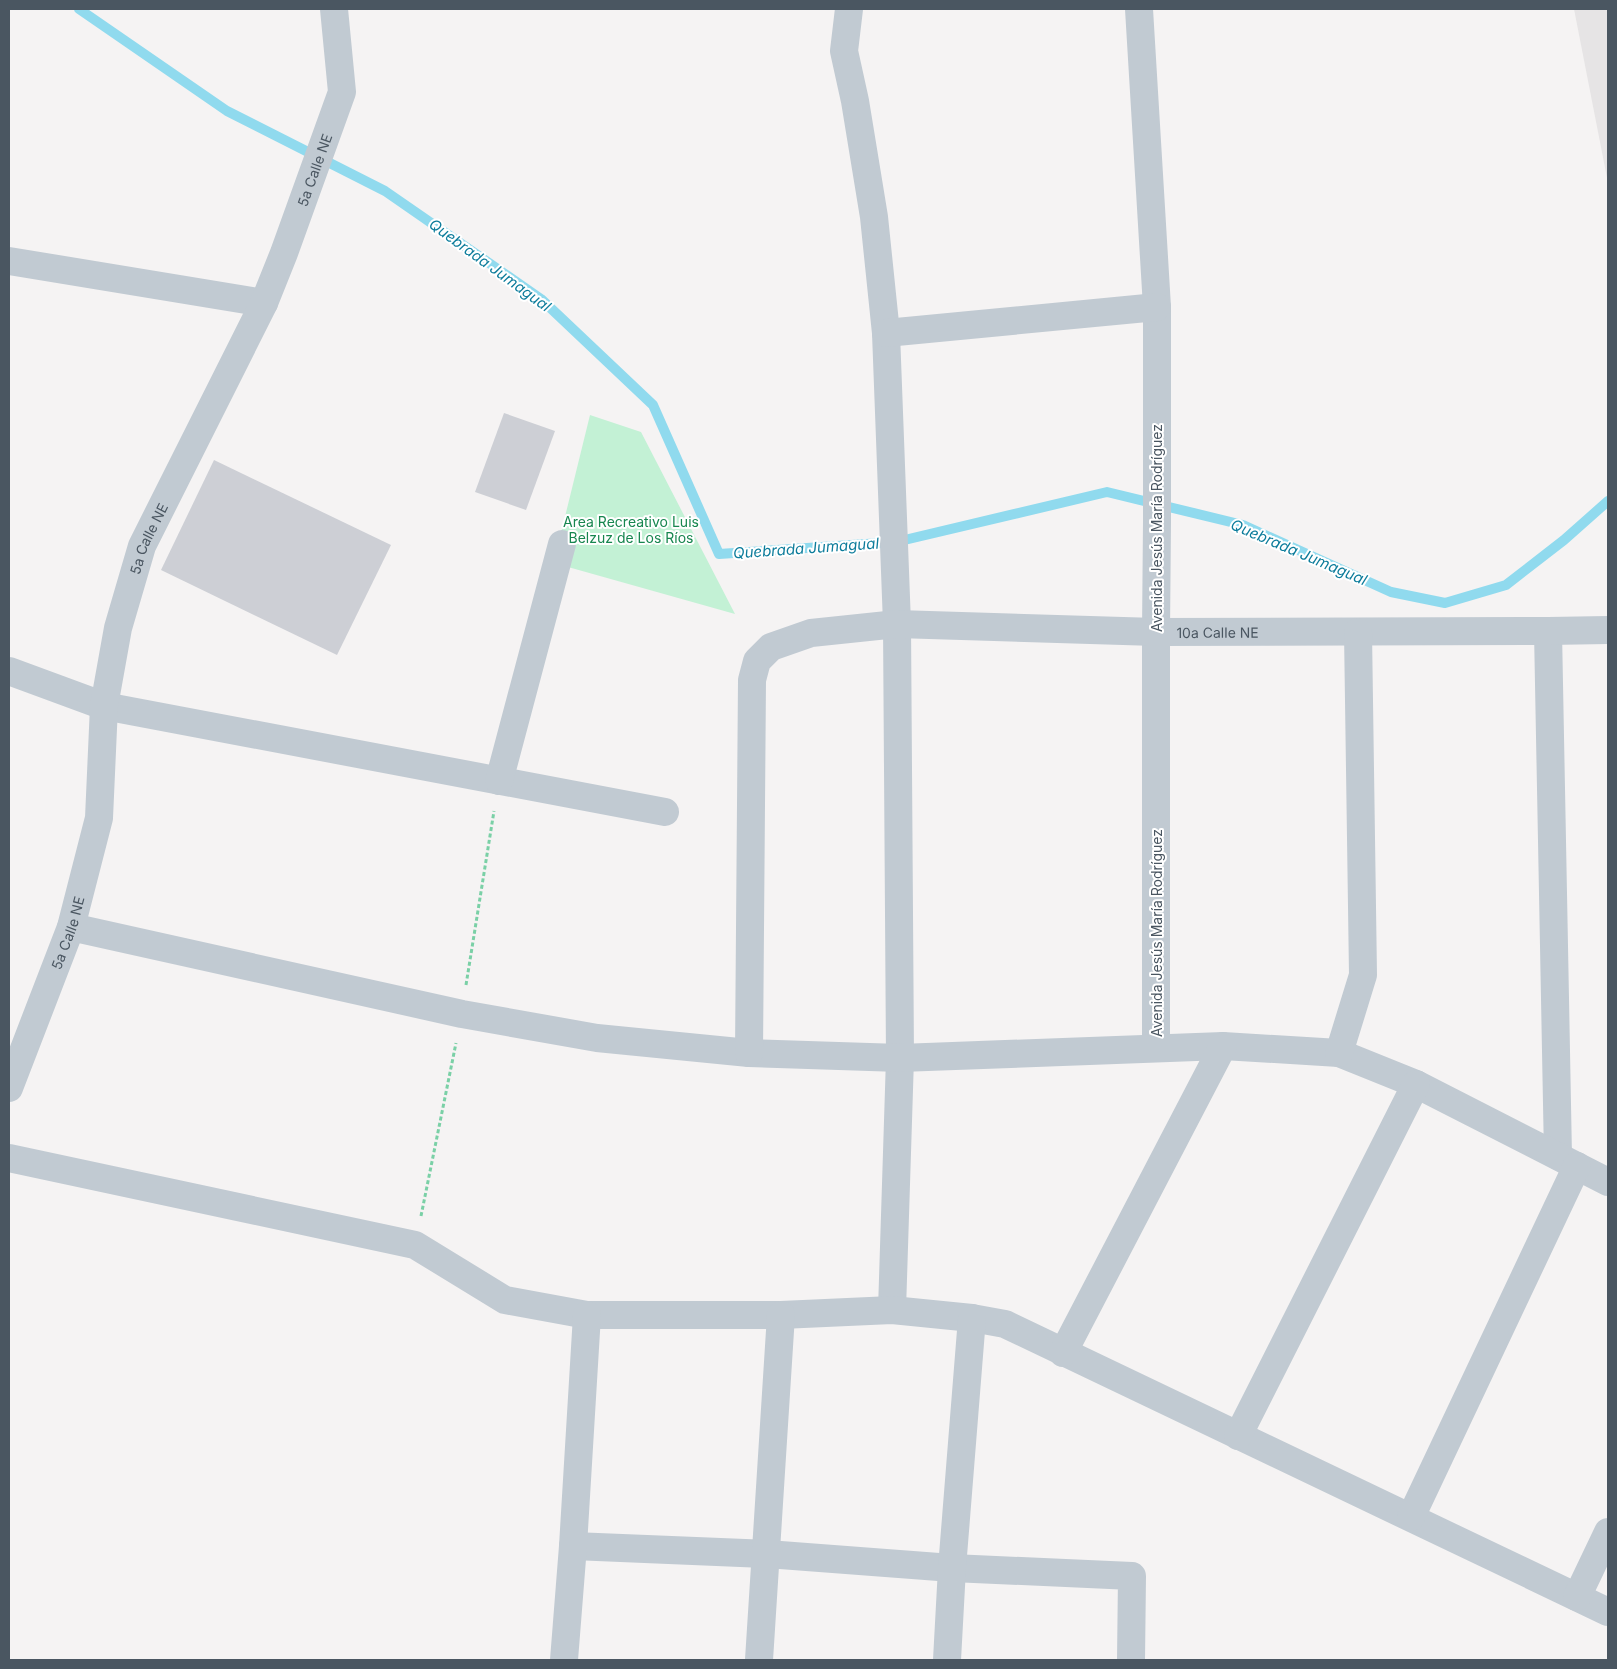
<svg xmlns="http://www.w3.org/2000/svg" width="1617" height="1669" font-family="Inter,sans-serif">
<rect width="100%" height="100%" fill="#f5f3f3"/>
<!-- education -->
<path fill="#e6e4e5" d="M 1574,9 L 1608,9 L 1608,183 Z"/>
<!-- green -->
<path fill="#c3f1d5" d="M 590,415 L 641,432 L 735,614 L 568,567 L 578,537 L 561,533 Z"/>
<g fill="none" stroke-linecap="round" stroke-linejoin="round">
<!-- stream -->
<path stroke="#90daee" stroke-width="10" d="M 79,9 L 227,111 L 385,191 L 541,299 L 653,405 L 719,554 L 896,542 L 1107,492 L 1243,525 L 1391,592 L 1445,603 L 1506,585 L 1564,540 L 1608,501"/>
</g>
<!-- building -->
<g fill="#cdcfd5">
<path d="M 504,413 L 555,431 L 526,510 L 475,492 Z"/>
<path d="M 214,460 L 391,545 L 337,655 L 161,570 Z"/>
</g>
<g fill="none" stroke-linecap="round" stroke-linejoin="round">
<!-- path -->
<g stroke="#7ad0a6" stroke-width="3" stroke-dasharray="4 2.5" stroke-linecap="butt">
<path d="M 466,985 L 494,811"/>
<path d="M 421,1216 L 456,1043"/>
</g>
<!-- minor -->
<g stroke="#c1cad2" stroke-width="28">
<path d="M 849,9 L 844,51 L 855,101 L 874,217 L 886,333 L 897,624 L 900,1058 L 892,1310"/>
<path d="M 1139,9 L 1157,307 L 1157,521 L 1156,632 L 1156,1048"/>
<path d="M 9,261 L 264,303"/>
<path d="M 886,333 L 1157,307"/>
<path d="M 1548,631 L 1558,1156"/>
<path d="M 9,671 L 104,706 L 665,812"/>
<path d="M 499,781 L 562,544"/>
<path d="M 71,927 L 462,1014 L 597,1038 L 749,1053 L 900,1058 L 1223,1046 L 1339,1053 L 1416,1084 L 1608,1182"/>
<path id="s1" d="M 749,1053 L 752,680 L 757,661 L 771,647 L 811,633 L 897,624 L 1156,632 L 1548,631 L 1608,630"/>
<path d="M 1339,1053 L 1363,975 L 1358,632"/>
<path id="s2" d="M 9,1088 L 71,927 L 99,818 L 104,706 L 118,628 L 142,546 L 264,303 L 284,253 L 342,92 L 334,9"/>
<path d="M 9,1158 L 415,1245 L 505,1300 L 587,1315 L 781,1315 L 892,1310 L 972,1318 L 1005,1324 L 1608,1612"/>
<path d="M 1063,1353 L 1223,1046"/>
<path d="M 1238,1436 L 1416,1084"/>
<path d="M 1411,1517 L 1577,1166"/>
<path d="M 573,1546 L 767,1554 L 952,1568 L 1132,1576 L 1131,1660"/>
<path d="M 1577,1597 L 1608,1532"/>
<path d="M 564,1660 L 573,1546 L 587,1315"/>
<path d="M 759,1660 L 781,1315"/>
<path d="M 947,1660 L 952,1568 L 972,1318"/>
</g>
</g>
<g text-anchor="middle" dominant-baseline="central" stroke-width="4" stroke-linejoin="round" paint-order="stroke">
<!-- street labels -->
<g font-size="14" fill="#4a5661" stroke="#fff">
<text stroke="none"><textPath href="#s2" startOffset="976">5a Calle NE</textPath></text>
<text transform="translate(1156 528) rotate(-90)">Avenida Jesús María Rodríguez</text>
<text stroke="none"><textPath href="#s2" startOffset="571">5a Calle NE</textPath></text>
<text stroke="none"><textPath href="#s1" startOffset="862">10a Calle NE</textPath></text>
<text stroke="none"><textPath href="#s2" startOffset="166">5a Calle NE</textPath></text>
<text transform="translate(1156 933) rotate(-90)">Avenida Jesús María Rodríguez</text>
</g>
<!-- park labels -->
<g font-size="14" fill="#17864f" stroke="#fff">
<text x="631" y="521">Area Recreativo Luis<tspan x="631" dy="16">Belzuz de Los Ríos</tspan></text>
</g>
<!-- water labels -->
<g font-size="15" font-style="italic" fill="#0c7c9b" stroke="#fff">
<text transform="translate(490 265) rotate(36)">Quebrada Jumagual</text>
<text transform="translate(806 548) rotate(-4)">Quebrada Jumagual</text>
<text transform="translate(1299 552) rotate(23)">Quebrada Jumagual</text>
</g>
</g>
<!-- border -->
<rect width="1617" height="1669" fill="none" stroke="#4a5661" stroke-width="20"/>
</svg>
